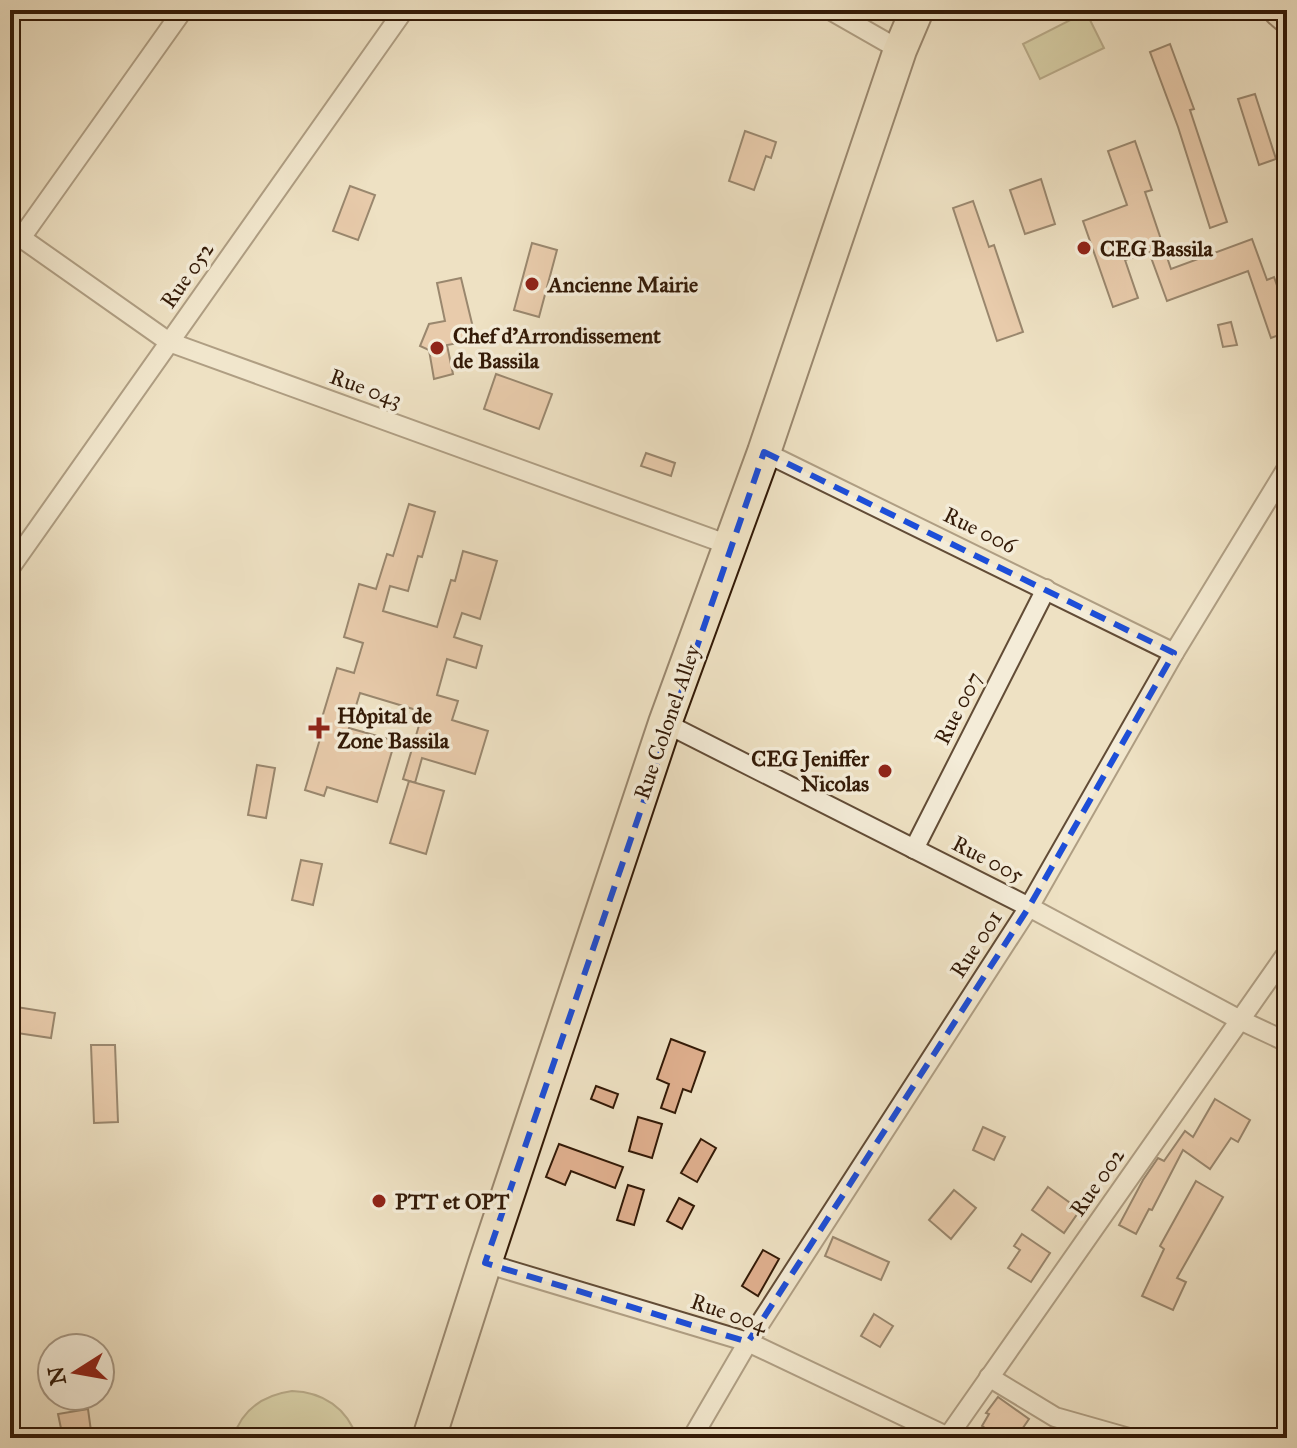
<svg xmlns="http://www.w3.org/2000/svg" width="1297" height="1448" font-family="'IM FELL Great Primer',serif">
<rect width="100%" height="100%" fill="#eee1c3"/>
<filter id="stains"><feTurbulence type="fractalNoise" baseFrequency=".0025" numOctaves="4"/><feColorMatrix values="0 0 0 0 .2 0 0 0 0 .09 0 0 0 0 .02 0 0 0 .5 -.17"/></filter>
<radialGradient id="worn" r=".72"><stop offset=".6" stop-color="#630" stop-opacity="0"/><stop offset="1" stop-color="#630" stop-opacity=".3"/></radialGradient>
<!-- green -->
<g fill="#c1c08e" stroke="#7a6d4a" stroke-width="2">
<path d="M 1086,12 L 1104,48 L 1040,79 L 1023,44 Z"/>
<path d="M 292,1391 C 323,1392 347,1408 357,1438 L 233,1438 C 242,1410 263,1395 292,1391 Z"/>
</g>
<!-- building -->
<g fill="#dfaf8e" stroke="#331a07" stroke-width="2">
<path d="M 1170,44 L 1194,109 L 1190,110 L 1227,222 L 1210,228 L 1178,127 L 1150,52 Z"/>
<path d="M 1255,94 L 1276,159 L 1259,165 L 1238,99 Z"/>
<path d="M 745,131 L 776,142 L 771,158 L 766,156 L 754,190 L 729,181 Z"/>
<path d="M 1135,141 L 1152,190 L 1145,192 L 1171,269 L 1252,239 L 1267,280 L 1274,277 L 1287,314 L 1287,332 L 1271,338 L 1248,271 L 1167,301 L 1149,252 L 1125,260 L 1138,298 L 1113,307 L 1083,221 L 1127,205 L 1108,151 Z"/>
<path d="M 1041,179 L 1055,224 L 1025,234 L 1010,190 Z"/>
<path d="M 350,186 L 375,195 L 358,240 L 333,231 Z"/>
<path d="M 973,201 L 989,247 L 994,245 L 1023,332 L 997,341 L 953,208 Z"/>
<path d="M 532,243 L 557,250 L 539,317 L 514,310 Z"/>
<path d="M 461,278 L 476,340 L 447,345 L 453,374 L 434,379 L 429,350 L 420,346 L 429,324 L 445,321 L 437,283 Z"/>
<path d="M 1231,322 L 1237,345 L 1223,347 L 1218,325 Z"/>
<path d="M 496,374 L 552,394 L 539,429 L 484,409 Z"/>
<path d="M 646,453 L 675,463 L 671,476 L 641,466 Z"/>
<path d="M 409,504 L 435,512 L 422,557 L 418,556 L 408,591 L 390,586 L 383,611 L 437,627 L 451,580 L 455,581 L 463,551 L 497,561 L 480,619 L 462,613 L 454,637 L 482,646 L 476,668 L 447,659 L 437,695 L 458,701 L 452,720 L 488,731 L 475,774 L 422,758 L 415,783 L 403,779 L 423,712 L 360,693 L 349,728 L 395,741 L 377,802 L 327,787 L 324,796 L 305,790 L 322,732 L 318,731 L 337,668 L 354,673 L 363,643 L 344,637 L 359,584 L 376,589 L 387,554 L 393,556 Z"/>
<path d="M 257,765 L 275,768 L 266,818 L 248,815 Z"/>
<path d="M 409,781 L 444,791 L 426,854 L 390,843 Z"/>
<path d="M 301,860 L 322,864 L 313,905 L 292,900 Z"/>
<path d="M 10,1006 L 55,1013 L 51,1038 L 10,1032 Z"/>
<path d="M 671,1039 L 705,1052 L 691,1092 L 683,1089 L 675,1113 L 661,1108 L 669,1084 L 657,1079 Z"/>
<path d="M 91,1045 L 115,1045 L 118,1122 L 94,1123 Z"/>
<path d="M 596,1086 L 618,1094 L 613,1108 L 591,1099 Z"/>
<path d="M 1215,1099 L 1250,1120 L 1238,1142 L 1231,1138 L 1210,1169 L 1183,1150 L 1152,1210 L 1149,1209 L 1136,1234 L 1119,1225 L 1143,1180 L 1158,1158 L 1164,1161 L 1185,1131 L 1193,1137 Z"/>
<path d="M 638,1117 L 662,1124 L 652,1158 L 629,1151 Z"/>
<path d="M 983,1127 L 1005,1137 L 994,1160 L 973,1150 Z"/>
<path d="M 701,1139 L 716,1148 L 697,1182 L 681,1173 Z"/>
<path d="M 559,1144 L 623,1167 L 615,1188 L 571,1171 L 565,1185 L 546,1177 Z"/>
<path d="M 1196,1181 L 1223,1197 L 1177,1278 L 1186,1282 L 1173,1310 L 1142,1296 L 1164,1249 L 1160,1246 Z"/>
<path d="M 628,1185 L 644,1190 L 634,1225 L 617,1220 Z"/>
<path d="M 1048,1187 L 1080,1210 L 1064,1233 L 1032,1210 Z"/>
<path d="M 954,1190 L 976,1208 L 951,1239 L 929,1220 Z"/>
<path d="M 679,1198 L 694,1206 L 682,1229 L 667,1221 Z"/>
<path d="M 1022,1234 L 1050,1253 L 1031,1282 L 1008,1268 L 1020,1250 L 1014,1246 Z"/>
<path d="M 833,1237 L 889,1262 L 881,1280 L 825,1256 Z"/>
<path d="M 763,1250 L 779,1259 L 758,1296 L 742,1286 Z"/>
<path d="M 874,1314 L 893,1326 L 880,1347 L 861,1336 Z"/>
<path d="M 998,1397 L 1029,1419 L 1016,1438 L 1001,1438 L 982,1426 L 989,1414 L 986,1413 Z"/>
<path d="M 88,1409 L 91,1431 L 87,1438 L 63,1438 L 58,1414 Z"/>
</g>
<g fill="none" stroke-linecap="round" stroke-linejoin="round">
<!-- street casing -->
<g stroke="#624c36" stroke-width="22">
<g id="street">
<path d="M 830,10 L 900,50"/>
<path d="M 10,230 L 169,342 L 729,545"/>
<path d="M 21,238 L 183,10"/>
<path d="M 764,452 L 1174,653"/>
<path d="M 10,568 L 404,10"/>
<path d="M 665,723 L 1029,907 L 1240,1020 L 1287,1042"/>
<path d="M 914,849 L 1046,589"/>
<path d="M 485,1263 L 748,1342 L 948,1437"/>
<path d="M 989,1377 L 1055,1417 L 1129,1438"/>
<path d="M 692,1438 L 748,1342 L 1029,907 L 1174,653 L 1287,468"/>
<path d="M 947,1438 L 1287,953"/>
</g>
</g>
<!-- highway casing -->
<g stroke="#331a07" stroke-width="36">
<g id="highway">
<path d="M 1280,10 L 1287,16"/>
<path d="M 429,1438 L 485,1263 L 665,723 L 764,452 L 900,50 L 917,10"/>
</g>
</g>
<!-- street -->
<use href="#street" stroke="#f4ecd8" stroke-width="18"/>
<!-- highway -->
<use href="#highway" stroke="#eee1c3" stroke-width="32"/>
</g>
<!-- marked area -->
<path d="M0 0H1297V1448H0ZM 764,452 L 1174,653 L 1029,907 L 748,1342 L 485,1263 Z" fill="#eee1c3" fill-opacity=".55" fill-rule="evenodd"/>
<path fill="none" stroke="#1d4ed8" stroke-width="6" stroke-dasharray="16 10" stroke-linejoin="round" d="M 764,452 L 1174,653 L 1029,907 L 748,1342 L 485,1263 Z"/>
<!-- markers -->
<g fill="#8f2418" stroke="#f4ecd8" stroke-width="3">
<circle cx="1084" cy="248" r="8"/>
<circle cx="532" cy="284" r="8"/>
<circle cx="437" cy="348" r="8"/>
<path d="M315 716h8v8h8v8h-8v8h-8v-8h-8v-8h8z"/>
<circle cx="885" cy="771" r="8"/>
<circle cx="379" cy="1201" r="8"/>
</g>
<g text-anchor="middle" dominant-baseline="central" stroke-width="7" stroke-linejoin="round" paint-order="stroke">
<!-- poi labels -->
<g font-size="22" font-weight="bold" fill="#331a07" stroke="#f4ecd8" text-anchor="start">
<text x="1100" y="248">CEG Bassila</text>
<text x="548" y="284">Ancienne Mairie</text>
<text x="453" y="335">Chef d'Arrondissement<tspan x="453" dy="25">de Bassila</tspan></text>
<text x="337" y="715">Hôpital de<tspan x="337" dy="25">Zone Bassila</tspan></text>
<text x="869" y="758" text-anchor="end">CEG Jeniffer<tspan x="869" dy="25">Nicolas</tspan></text>
<text x="395" y="1201">PTT et OPT</text>
</g>
<!-- street labels -->
<g font-size="22" fill="#331a07" stroke="#f4ecd8">
<text transform="translate(187 275) rotate(-55)">Rue 052</text>
<text transform="translate(366 388) rotate(20)">Rue 043</text>
<text transform="translate(980 530) rotate(26)">Rue 006</text>
<text transform="translate(958 708) rotate(-63)">Rue 007</text>
<text transform="translate(667 722) rotate(-71)">Rue Colonel Alley</text>
<text transform="translate(988 859) rotate(27)">Rue 005</text>
<text transform="translate(976 944) rotate(-57)">Rue 001</text>
<text transform="translate(1097 1182) rotate(-55)">Rue 002</text>
<text transform="translate(729 1313) rotate(19)">Rue 004</text>
</g>
</g>
<!-- margin -->
<rect width="1297" height="1448" fill="none" stroke="#eee1c3" stroke-width="40"/>
<rect x="12" y="12" width="1273" height="1424" fill="none" stroke="#331a07" stroke-width="4"/>
<rect x="20" y="20" width="1257" height="1408" fill="none" stroke="#331a07" stroke-width="2"/>
<!-- north arrow -->
<g transform="translate(76 1372) rotate(259)"><circle r="38" fill="#f4ecd8" stroke="#a79884" stroke-width="2"/>
<path d="M0-6L14 30L0 20L-14 30Z" fill="#8f2418"/>
<text y="-12" font-size="22" font-weight="bold" text-anchor="middle" fill="#331a07">N</text>
</g>
<rect width="100%" height="100%" filter="url(#stains)"/>
<rect width="100%" height="100%" fill="url(#worn)"/>
</svg>
